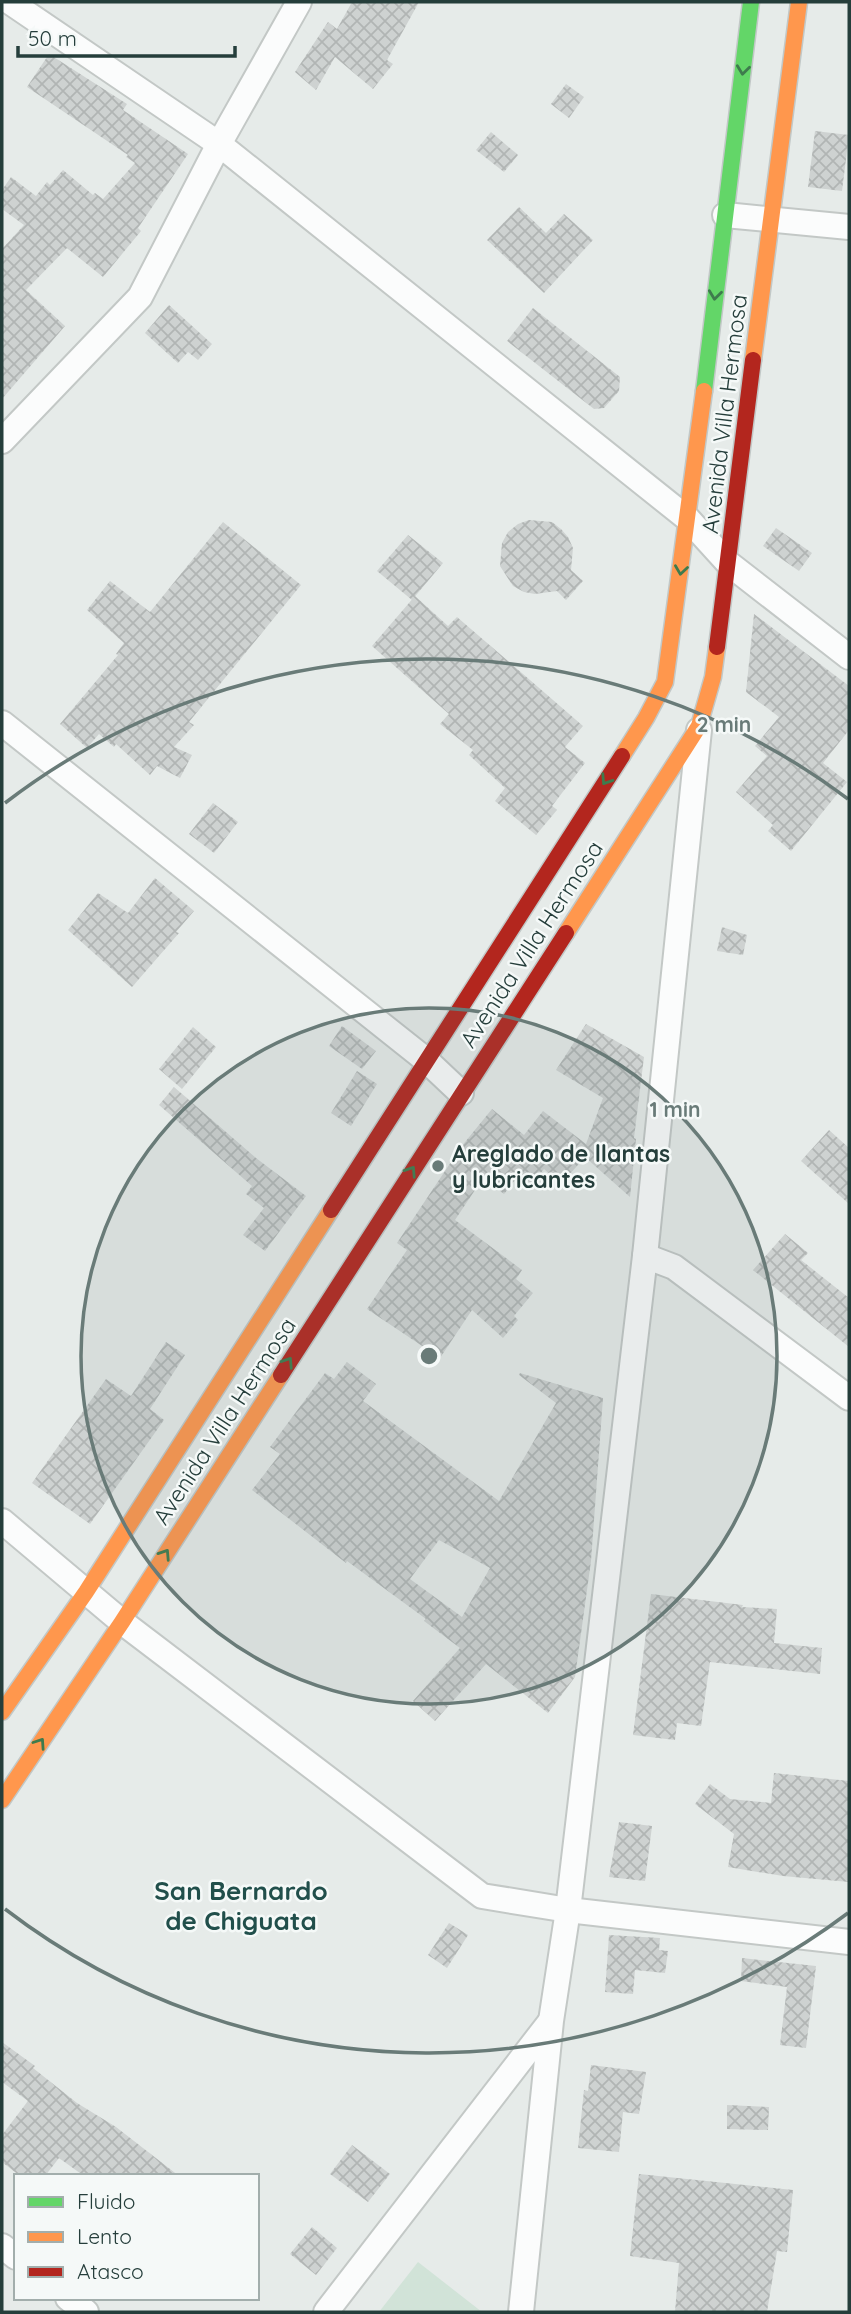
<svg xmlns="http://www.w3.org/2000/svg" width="851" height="2314" font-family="Quicksand,sans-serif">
<defs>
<pattern id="building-cross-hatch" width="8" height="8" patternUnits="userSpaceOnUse" patternTransform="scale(1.75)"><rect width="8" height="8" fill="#ced2d1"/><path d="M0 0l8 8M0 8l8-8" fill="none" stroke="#b1b5b4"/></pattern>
</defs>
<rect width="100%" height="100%" fill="#e6ebe9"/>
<!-- garden -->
<path fill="#d1e3d8" d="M 418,2262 L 482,2312 L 379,2312 Z"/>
<!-- building -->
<g fill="url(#building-cross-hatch)" fill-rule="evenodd">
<path d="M 352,2 L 419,2 L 387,60 L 393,64 L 373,89 L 335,57 L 316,90 L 295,72 L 328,22 L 337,29 Z"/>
<path d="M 49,54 L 127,104 L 123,110 L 188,154 L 138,228 L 141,231 L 103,277 L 67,248 L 26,290 L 65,326 L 2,399 L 2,249 L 24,225 L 2,209 L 2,190 L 11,177 L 36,196 L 47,182 L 50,185 L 63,170 L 93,195 L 95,193 L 103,199 L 135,163 L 126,157 L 128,155 L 27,87 Z"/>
<path d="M 566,84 L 584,97 L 569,118 L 551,104 Z"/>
<path d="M 815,131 L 849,135 L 842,191 L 808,187 Z"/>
<path d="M 491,132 L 518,155 L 504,172 L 476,150 Z"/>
<path d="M 519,207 L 546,233 L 564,214 L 593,240 L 544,293 L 487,240 Z"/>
<path d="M 169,305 L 212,344 L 198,360 L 188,352 L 178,363 L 145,333 Z"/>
<path d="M 533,308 L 620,377 L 619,391 L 604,408 L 594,409 L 507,341 Z"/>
<path d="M 529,520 L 552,522 L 561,529 L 568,537 L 573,548 L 571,570 L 583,581 L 566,600 L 557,591 L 535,594 L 524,592 L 513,586 L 500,566 L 502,543 L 508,532 L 518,524 Z"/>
<path d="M 223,522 L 301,585 L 189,722 L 194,725 L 174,747 L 192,755 L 180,778 L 157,766 L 150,775 L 116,744 L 114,747 L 99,734 L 87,748 L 60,724 L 118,655 L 116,654 L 124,643 L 87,610 L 110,581 L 150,612 Z"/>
<path d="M 776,528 L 812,553 L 799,571 L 763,546 Z"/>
<path d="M 408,535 L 443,563 L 412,600 L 377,571 Z"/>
<path d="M 415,596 L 448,626 L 457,617 L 583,726 L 565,747 L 585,763 L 552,806 L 557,810 L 536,835 L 495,801 L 505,788 L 469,755 L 473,750 L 440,724 L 449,714 L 372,646 Z"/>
<path d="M 754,614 L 849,686 L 849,730 L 823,763 L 847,782 L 791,851 L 768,831 L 773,825 L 736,792 L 767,756 L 755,746 L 779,717 L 746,692 Z"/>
<path d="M 213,803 L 238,822 L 214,853 L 189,834 Z"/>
<path d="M 155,878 L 194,911 L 176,932 L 179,933 L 132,987 L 68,930 L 98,893 L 128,913 Z"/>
<path d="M 722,927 L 747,935 L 743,955 L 717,951 Z"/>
<path d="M 586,1024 L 644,1057 L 634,1138 L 636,1139 L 630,1197 L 585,1157 L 561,1184 L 544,1169 L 532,1184 L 519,1175 L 504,1194 L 483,1178 L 455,1220 L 522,1270 L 516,1279 L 533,1293 L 514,1316 L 518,1320 L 503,1338 L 472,1310 L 440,1358 L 367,1309 L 407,1250 L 397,1243 L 461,1147 L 492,1109 L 524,1135 L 543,1111 L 586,1144 L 603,1098 L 556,1070 Z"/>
<path d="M 342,1026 L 376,1051 L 362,1069 L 329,1046 Z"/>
<path d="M 193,1027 L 216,1047 L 182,1089 L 159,1069 Z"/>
<path d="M 357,1071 L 377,1084 L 351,1126 L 331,1113 Z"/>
<path d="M 174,1087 L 256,1158 L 306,1196 L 265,1251 L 243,1235 L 264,1208 L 246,1194 L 252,1186 L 159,1105 Z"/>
<path d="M 829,1130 L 849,1148 L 849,1204 L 801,1161 Z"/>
<path d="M 785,1234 L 808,1253 L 801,1260 L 849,1298 L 849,1347 L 753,1270 Z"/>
<path d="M 166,1342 L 185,1355 L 150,1409 L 164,1420 L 90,1524 L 32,1483 L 106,1379 L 131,1396 Z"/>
<path d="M 347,1362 L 376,1384 L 363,1401 L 499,1501 L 556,1403 L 519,1375 L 520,1373 L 603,1398 L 591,1561 L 575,1677 L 548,1713 L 486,1664 L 435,1721 L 413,1701 L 460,1648 L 424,1621 L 426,1619 L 347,1561 L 346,1563 L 252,1490 L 280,1454 L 270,1447 L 325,1373 L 334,1379 ZM 439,1540 L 490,1568 L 462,1617 L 410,1579 Z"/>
<path d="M 651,1594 L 743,1605 L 742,1607 L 777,1609 L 774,1643 L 822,1648 L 820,1674 L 710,1662 L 701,1726 L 677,1723 L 675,1740 L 633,1735 Z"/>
<path d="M 774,1773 L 849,1781 L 849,1882 L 783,1876 L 728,1867 L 734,1834 L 695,1804 L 710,1784 L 730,1799 L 771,1803 Z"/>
<path d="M 619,1822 L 652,1826 L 645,1881 L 609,1877 Z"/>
<path d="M 449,1923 L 468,1935 L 447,1968 L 428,1955 Z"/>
<path d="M 609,1935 L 660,1938 L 659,1950 L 668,1951 L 665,1973 L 635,1970 L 633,1994 L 605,1992 Z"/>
<path d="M 742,1958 L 816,1966 L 806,2048 L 780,2045 L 787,1987 L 741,1981 Z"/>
<path d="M 2,2042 L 35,2066 L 33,2068 L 77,2103 L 116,2127 L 179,2176 L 84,2176 L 59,2158 L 45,2176 L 20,2176 L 2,2162 L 2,2135 L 28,2101 L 2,2082 Z"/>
<path d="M 591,2065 L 646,2072 L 639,2114 L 623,2112 L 619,2152 L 578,2148 L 584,2090 L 588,2091 Z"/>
<path d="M 727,2105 L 769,2107 L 768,2130 L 727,2129 Z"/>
<path d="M 352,2145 L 390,2174 L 368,2202 L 330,2174 Z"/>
<path d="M 639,2174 L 793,2190 L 787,2252 L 777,2251 L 767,2312 L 675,2312 L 679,2263 L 630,2256 Z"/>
<path d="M 312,2227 L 337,2248 L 316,2275 L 290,2254 Z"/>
</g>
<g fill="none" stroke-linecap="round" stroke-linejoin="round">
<!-- street casing -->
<g stroke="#c3c8c6" stroke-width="28">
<g id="street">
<path d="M 10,2 L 219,144 L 688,519 L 728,563 L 849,657"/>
<path d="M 725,215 L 849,227"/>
<path d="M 2,441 L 140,297 L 219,144 L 299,2"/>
<path d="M 2,723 L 426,1060 L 461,1093"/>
<path d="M 645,1256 L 674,1267 L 849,1398"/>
<path d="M 2,1521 L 122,1622 L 482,1896 L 568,1910 L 849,1942"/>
<path d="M 2,2246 L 16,2257"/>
<path d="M 68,2298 L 86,2312"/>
<path d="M 326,2312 L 550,2022"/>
<path d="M 521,2312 L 551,2021 L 568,1910 L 645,1256 L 699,730"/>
</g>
</g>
<!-- fast casing -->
<g stroke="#c2c8c7" stroke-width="19">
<path id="fast" d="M 704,391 L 751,2"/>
</g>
<!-- slow casing -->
<g stroke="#c2c8c7" stroke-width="19">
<g id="slow">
<path d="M 753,360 L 799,2"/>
<path d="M 622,756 L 646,718 L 665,682 L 704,391"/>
<path d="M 566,933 L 699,726 L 713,677 L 717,647"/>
<path d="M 2,1712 L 86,1592 L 331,1210"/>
<path d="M 2,1800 L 122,1622 L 281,1375"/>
</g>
</g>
<!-- jam casing -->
<g stroke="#c2c8c7" stroke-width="19">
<g id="jam">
<path d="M 717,647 L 753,360"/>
<path d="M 331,1210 L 622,756"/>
<path d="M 281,1375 L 566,933"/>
</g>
</g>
<!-- street -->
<use href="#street" stroke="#fbfcfc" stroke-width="24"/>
<!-- fast -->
<use href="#fast" stroke="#63d668" stroke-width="16"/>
<!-- slow -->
<use href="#slow" stroke="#ff974d" stroke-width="16"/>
<!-- jam -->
<use href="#jam" stroke="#b3261e" stroke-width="16"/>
</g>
<!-- one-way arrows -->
<defs><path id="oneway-chevron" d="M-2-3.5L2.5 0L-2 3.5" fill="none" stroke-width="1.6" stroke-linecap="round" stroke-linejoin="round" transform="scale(1.75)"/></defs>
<g stroke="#3e7b4d">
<use href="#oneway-chevron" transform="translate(743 70) rotate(97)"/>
<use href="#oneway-chevron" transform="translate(715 295) rotate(97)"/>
<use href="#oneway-chevron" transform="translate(681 570) rotate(98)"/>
<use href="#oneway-chevron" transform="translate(606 780) rotate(123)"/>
<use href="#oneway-chevron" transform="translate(411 1171) rotate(-57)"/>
<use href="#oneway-chevron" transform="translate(288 1362) rotate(-57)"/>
<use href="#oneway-chevron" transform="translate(165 1554) rotate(-57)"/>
<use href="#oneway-chevron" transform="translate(40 1743) rotate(-56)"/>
</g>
<!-- distance rings -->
<circle cx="429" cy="1356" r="348" fill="#697b78" fill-opacity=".12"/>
<g fill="none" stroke="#697b78" stroke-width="3.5">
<circle cx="429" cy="1356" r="348"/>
<path d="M848 1913A697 697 0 0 1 5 1909M5 803A697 697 0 0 1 848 799"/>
</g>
<!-- markers -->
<circle fill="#697b78" stroke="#f5f9f8" stroke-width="2.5" cx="438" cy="1166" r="7"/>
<g text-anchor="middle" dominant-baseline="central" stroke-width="5" stroke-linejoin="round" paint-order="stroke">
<!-- street labels -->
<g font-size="23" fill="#253e3b" stroke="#f5f9f8">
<text transform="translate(724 414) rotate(-83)">Avenida Villa Hermosa</text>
<text transform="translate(531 944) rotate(-57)">Avenida Villa Hermosa</text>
<text transform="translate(224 1421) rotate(-57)">Avenida Villa Hermosa</text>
</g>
<!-- poi labels -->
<g font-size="23" font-weight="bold" fill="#253e3b" stroke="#f5f9f8" text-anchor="start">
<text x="452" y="1153">Areglado de llantas<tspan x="452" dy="26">y lubricantes</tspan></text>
</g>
<!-- quarter labels -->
<g font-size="26" font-weight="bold" fill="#214f4b" stroke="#f5f9f8">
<text x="241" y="1890">San Bernardo<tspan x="241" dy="30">de Chiguata</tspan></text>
</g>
</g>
<circle cx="429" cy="1356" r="10" fill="#697b78" stroke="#f5f9f8" stroke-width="3.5"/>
<g font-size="21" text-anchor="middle" font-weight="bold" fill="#697b78" stroke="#f5f9f8" stroke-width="5" stroke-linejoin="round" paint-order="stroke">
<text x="724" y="732">2 min</text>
<text x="675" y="1117">1 min</text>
</g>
<!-- border -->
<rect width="851" height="2314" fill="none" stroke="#253e3b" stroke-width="7"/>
<!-- legend -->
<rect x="14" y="2174" width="245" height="126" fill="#f5f9f8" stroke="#a2aeac" stroke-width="2"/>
<rect x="28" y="2197" width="35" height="10" fill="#63d668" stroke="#a2aeac" stroke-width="2"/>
<text x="77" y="2209" font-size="21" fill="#253e3b">Fluido</text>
<rect x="28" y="2232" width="35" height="10" fill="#ff974d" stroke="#a2aeac" stroke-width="2"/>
<text x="77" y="2244" font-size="21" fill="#253e3b">Lento</text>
<rect x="28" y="2267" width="35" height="10" fill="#b3261e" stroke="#a2aeac" stroke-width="2"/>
<text x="77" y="2279" font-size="21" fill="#253e3b">Atasco</text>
<!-- scale -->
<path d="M18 46v10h217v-10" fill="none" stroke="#253e3b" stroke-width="3.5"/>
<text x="28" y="46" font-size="21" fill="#253e3b" stroke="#f5f9f8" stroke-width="5" paint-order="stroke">50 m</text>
</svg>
